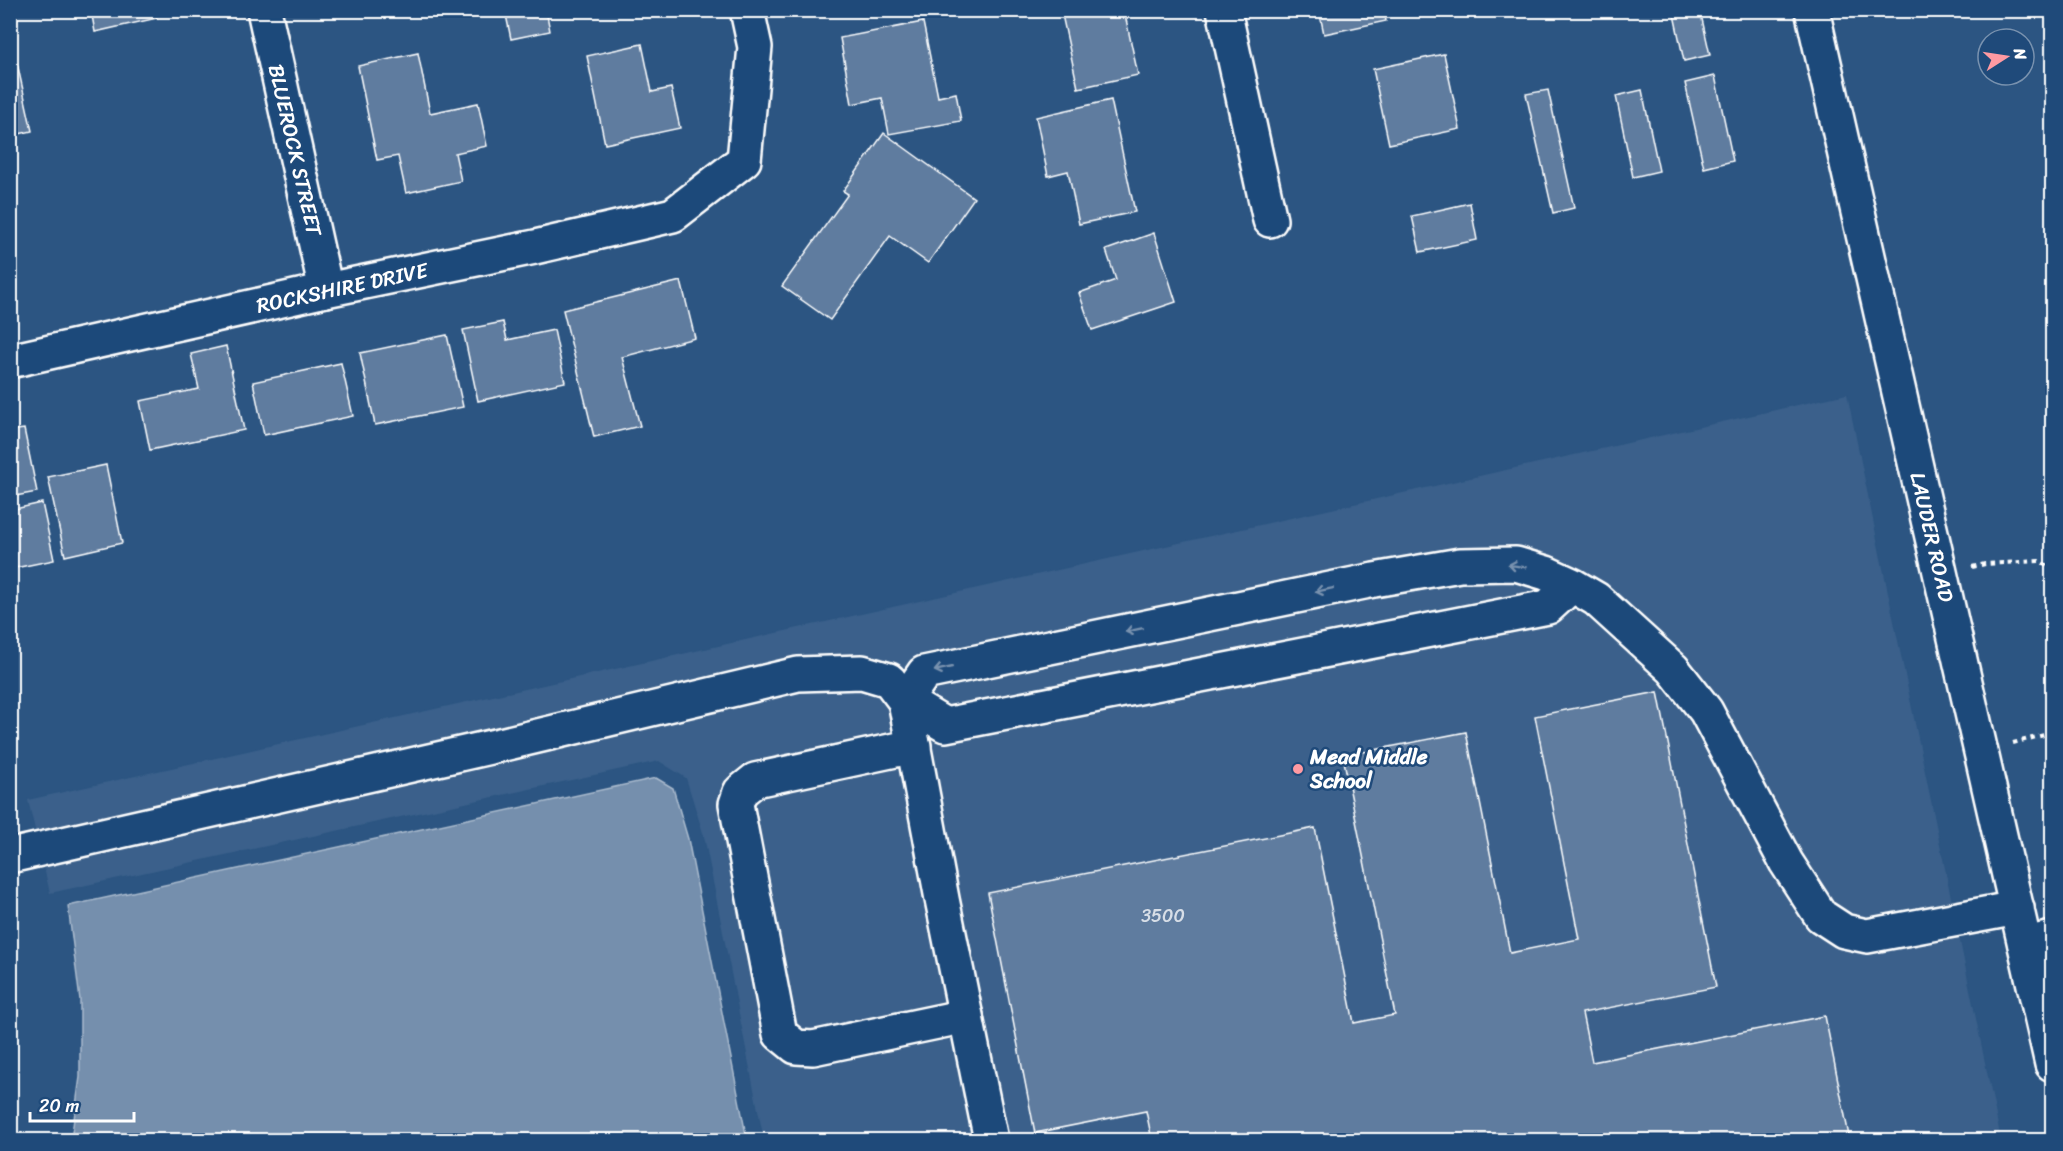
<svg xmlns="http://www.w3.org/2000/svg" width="2063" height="1151" font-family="Sriracha,sans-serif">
<rect width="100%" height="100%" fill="#2c5582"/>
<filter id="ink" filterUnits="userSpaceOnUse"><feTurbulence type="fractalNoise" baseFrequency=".0167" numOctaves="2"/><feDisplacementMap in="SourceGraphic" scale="12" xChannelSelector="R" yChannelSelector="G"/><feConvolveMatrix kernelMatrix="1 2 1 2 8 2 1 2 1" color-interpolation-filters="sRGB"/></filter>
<g filter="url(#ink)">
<!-- built -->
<path fill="#3b618b" d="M 1847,394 L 2001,1140 L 764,1140 L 704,836 L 686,778 L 659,761 L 50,893 L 28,800 Z"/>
<!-- water -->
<path fill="#748fad" stroke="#acbcce" stroke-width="1.5" d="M 656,778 L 673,788 L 688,839 L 747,1140 L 71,1140 L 80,1077 L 80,1000 L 68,906 Z"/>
<!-- building -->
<g fill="#5e7c9f" stroke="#fff" stroke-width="1.5">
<path d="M 91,10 L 155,10 L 157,18 L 95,32 Z"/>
<path d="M 505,10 L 546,10 L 550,31 L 511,39 Z"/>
<path d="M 1061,10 L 1124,10 L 1138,75 L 1078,88 Z"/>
<path d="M 1319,10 L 1384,10 L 1386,21 L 1324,34 Z"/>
<path d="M 1673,10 L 1700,10 L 1710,55 L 1684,61 Z"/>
<path d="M 923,22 L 938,97 L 956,93 L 961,121 L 889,134 L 882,98 L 852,104 L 840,38 Z"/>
<path d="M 642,44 L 652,92 L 671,88 L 680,128 L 605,144 L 587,56 Z"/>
<path d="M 418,53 L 430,113 L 478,103 L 487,146 L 455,153 L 461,181 L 406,193 L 398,156 L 377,160 L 358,66 Z"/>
<path d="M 1444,54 L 1460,129 L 1389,144 L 1373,69 Z"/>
<path d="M 17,63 L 32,131 L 10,136 L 10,65 Z"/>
<path d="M 1715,76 L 1733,161 L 1704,168 L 1685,83 Z"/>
<path d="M 1548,90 L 1574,208 L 1553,213 L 1526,94 Z"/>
<path d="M 1642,90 L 1659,171 L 1633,177 L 1616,96 Z"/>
<path d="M 1111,100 L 1135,212 L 1079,224 L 1068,171 L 1048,176 L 1036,117 Z"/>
<path d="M 884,133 L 974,198 L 928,263 L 890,236 L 830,320 L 782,286 L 848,194 L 843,191 Z"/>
<path d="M 1470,203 L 1477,240 L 1420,252 L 1412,216 Z"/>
<path d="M 1154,233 L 1176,302 L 1092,330 L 1079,293 L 1116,280 L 1106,250 Z"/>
<path d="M 681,281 L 695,338 L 622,357 L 640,426 L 594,437 L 563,310 Z"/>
<path d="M 503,322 L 507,340 L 554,330 L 565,382 L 478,401 L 463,330 Z"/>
<path d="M 447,335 L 463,407 L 375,425 L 360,353 Z"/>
<path d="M 226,346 L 244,430 L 150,450 L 140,401 L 199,389 L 191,354 Z"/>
<path d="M 341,363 L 353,416 L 264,435 L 253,382 Z"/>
<path d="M 24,429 L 37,492 L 10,497 L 10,431 Z"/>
<path d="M 106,465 L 122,543 L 65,556 L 48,477 Z"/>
<path d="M 42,503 L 54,560 L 10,569 L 10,510 Z"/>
<path d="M 1658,692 L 1716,987 L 1582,1013 L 1592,1062 L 1825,1016 L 1849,1136 L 1826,1140 L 1152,1140 L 1146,1111 L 1035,1133 L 988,893 L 1315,828 L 1354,1023 L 1395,1015 L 1343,756 L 1466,732 L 1510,953 L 1579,939 L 1535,716 Z"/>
</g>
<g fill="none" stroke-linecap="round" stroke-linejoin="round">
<!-- minor casing -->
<g stroke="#fff" stroke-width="38">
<g id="minor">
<path d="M 264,10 L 326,290"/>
<path d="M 1224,10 L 1270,220"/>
<path d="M 10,361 L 326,290 L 535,247 L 673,215 L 744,160 L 755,47 L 747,10"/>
<path d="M 1572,585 L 1548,607 L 945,725 L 905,701 L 924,673 L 1374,580 L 1460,565 L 1516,564 L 1546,573 L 1572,585 L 1596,599 L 1673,669 L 1706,711 L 1786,862 L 1821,916 L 1844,931 L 1867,936 L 2017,908"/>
<path d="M 914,746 L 755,780 L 740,792 L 736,804 L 780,1034 L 796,1047 L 813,1048 L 966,1016"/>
<path d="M 10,856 L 504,744 L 798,674 L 862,672 L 889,680 L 905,701 L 942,899 L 991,1140"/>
<path d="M 2025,944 L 2052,938"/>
</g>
</g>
<!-- major casing -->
<g stroke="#fff" stroke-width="38">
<path id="major" d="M 1812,10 L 2052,1064"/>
</g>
<!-- path -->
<g stroke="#fff" stroke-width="4" stroke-dasharray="4.5 4.5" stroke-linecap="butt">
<path d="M 1972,567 L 1985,564 L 2039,561 L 2052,569"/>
<path d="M 2013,743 L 2052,733"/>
</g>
<!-- minor -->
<use href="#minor" stroke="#1f4a7a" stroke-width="33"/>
<!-- major -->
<use href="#major" stroke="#1f4a7a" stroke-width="33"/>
</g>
<!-- one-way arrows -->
<defs><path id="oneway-shaft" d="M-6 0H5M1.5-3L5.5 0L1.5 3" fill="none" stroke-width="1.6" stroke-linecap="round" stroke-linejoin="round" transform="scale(1.5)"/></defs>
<g stroke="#7992af">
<use href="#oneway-shaft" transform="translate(1517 566) rotate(-171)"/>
<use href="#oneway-shaft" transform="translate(1324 590) rotate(168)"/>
<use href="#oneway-shaft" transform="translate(1134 630) rotate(168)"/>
<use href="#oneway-shaft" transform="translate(943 669) rotate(168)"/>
</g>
</g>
<!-- markers -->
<circle fill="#ff9aa2" stroke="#1f4a7a" stroke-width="2" cx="1298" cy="769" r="6"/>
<g text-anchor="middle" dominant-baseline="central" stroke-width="5" stroke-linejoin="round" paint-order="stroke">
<!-- number labels -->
<g font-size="18" fill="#d7dee7">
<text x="1163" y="916">3500</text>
</g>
<!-- street labels -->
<g font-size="21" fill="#fff" stroke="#1f4a7a">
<text transform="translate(295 150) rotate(77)">BLUEROCK STREET</text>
<text transform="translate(342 288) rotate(-12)">ROCKSHIRE DRIVE</text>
<text transform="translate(1932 537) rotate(77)">LAUDER ROAD</text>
</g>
<!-- poi labels -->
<g font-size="21" font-weight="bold" fill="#fff" stroke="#1f4a7a" text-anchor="start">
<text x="1310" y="757">Mead Middle<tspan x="1310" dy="24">School</tspan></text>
</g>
</g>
<!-- margin -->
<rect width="2063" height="1151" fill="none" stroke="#1f4a7a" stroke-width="36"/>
<rect x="18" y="18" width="2027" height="1115" fill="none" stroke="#fff" stroke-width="2" filter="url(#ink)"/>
<!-- north arrow -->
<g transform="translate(2006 57) rotate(78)"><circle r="28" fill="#1f4a7a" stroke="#7992af" stroke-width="1.5"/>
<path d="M0-4.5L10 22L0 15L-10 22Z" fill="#ff9aa2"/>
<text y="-9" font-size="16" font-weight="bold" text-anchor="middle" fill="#ffffff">N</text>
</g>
<!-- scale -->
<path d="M30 1112v9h104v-9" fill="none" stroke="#ffffff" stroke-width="3"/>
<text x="39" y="1112" font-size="18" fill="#ffffff" stroke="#1f4a7a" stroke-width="4.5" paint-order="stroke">20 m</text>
</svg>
